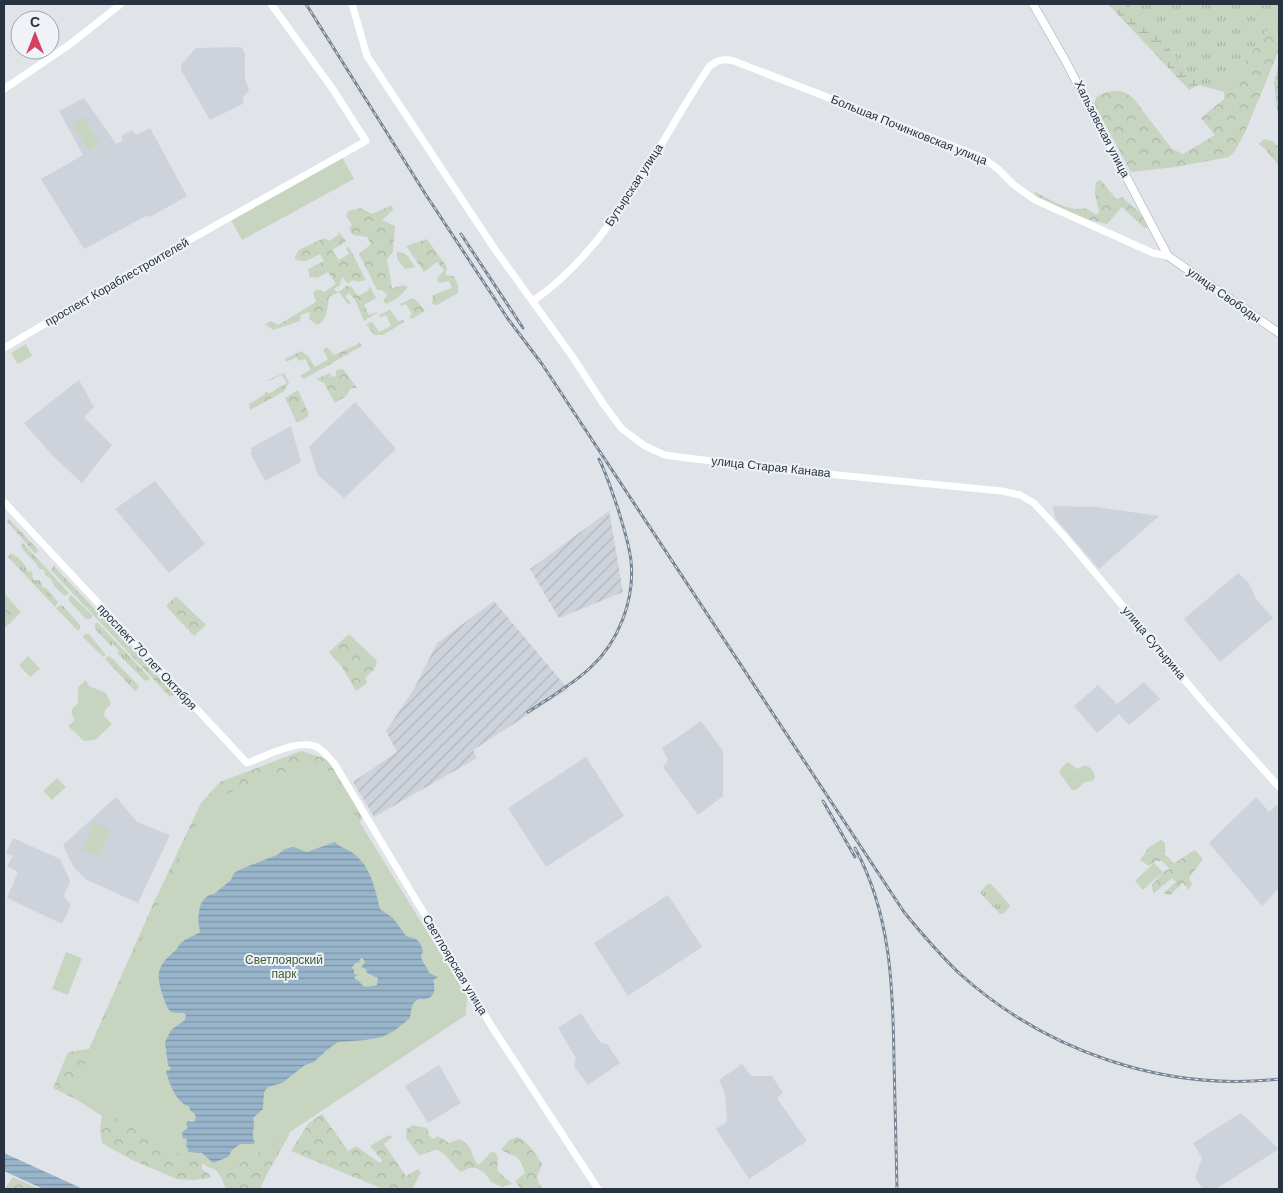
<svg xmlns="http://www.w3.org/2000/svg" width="1283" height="1193" font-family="'DM Sans',sans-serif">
<defs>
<pattern id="industrial-furrows" width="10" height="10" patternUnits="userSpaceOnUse" patternTransform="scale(1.25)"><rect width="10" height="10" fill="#ced3db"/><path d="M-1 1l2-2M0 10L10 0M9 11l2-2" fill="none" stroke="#b1b6bd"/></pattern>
<pattern id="grass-tufts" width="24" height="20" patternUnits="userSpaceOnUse" patternTransform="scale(1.25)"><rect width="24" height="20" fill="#c7d4c0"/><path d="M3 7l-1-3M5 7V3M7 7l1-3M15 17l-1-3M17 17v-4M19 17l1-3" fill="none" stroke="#abb6a6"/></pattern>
<pattern id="forest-crowns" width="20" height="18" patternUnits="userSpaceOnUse" patternTransform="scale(1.25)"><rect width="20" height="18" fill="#c7d4c0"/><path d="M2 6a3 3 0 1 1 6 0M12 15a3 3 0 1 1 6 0" fill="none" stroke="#abb6a6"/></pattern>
<pattern id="wetland-marsh" width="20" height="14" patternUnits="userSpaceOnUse" patternTransform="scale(1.25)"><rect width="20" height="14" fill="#c7d4c0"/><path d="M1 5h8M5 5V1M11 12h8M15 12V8" fill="none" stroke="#abb6a6"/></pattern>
<pattern id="garden-dots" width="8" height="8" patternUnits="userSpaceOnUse" patternTransform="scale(1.25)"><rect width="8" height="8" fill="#c7d4c0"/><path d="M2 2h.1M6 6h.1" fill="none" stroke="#abb6a6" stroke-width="1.8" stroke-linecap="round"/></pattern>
<pattern id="water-rules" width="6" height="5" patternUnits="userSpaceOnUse" patternTransform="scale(1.25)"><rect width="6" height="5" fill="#99b5cb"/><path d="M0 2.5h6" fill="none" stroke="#7d94a6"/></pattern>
</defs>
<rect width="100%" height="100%" fill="#e0e4e9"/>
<!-- built -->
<g fill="#ced3db">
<path d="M 241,47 L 245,53 L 245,79 L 249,90 L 243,97 L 244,101 L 241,105 L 210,120 L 181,70 L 181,65 L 196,48 Z"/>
<path d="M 84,98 L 116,144 L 123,141 L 121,136 L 132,130 L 136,135 L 150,128 L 187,196 L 150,217 L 148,215 L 84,249 L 41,179 L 83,155 L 59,111 Z"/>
<path d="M 79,380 L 94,407 L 84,417 L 112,445 L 82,483 L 52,455 L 24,423 Z"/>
<path d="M 355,402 L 396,449 L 344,498 L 318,475 L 309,447 Z"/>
<path d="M 291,426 L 301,462 L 265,481 L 250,453 L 252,451 L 251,448 Z"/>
<path d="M 155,481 L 205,544 L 169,573 L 115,509 Z"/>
<path d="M 1053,506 L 1096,507 L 1159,516 L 1099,569 L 1055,518 Z"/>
<path d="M 1238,573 L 1249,583 L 1256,599 L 1273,618 L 1220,662 L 1184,619 Z"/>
<path d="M 1144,682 L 1160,699 L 1129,725 L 1119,714 L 1097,733 L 1074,706 L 1098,685 L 1117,704 Z"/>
<path d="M 701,721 L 723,751 L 723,796 L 698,815 L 663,767 L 668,760 L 662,748 Z"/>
<path d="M 586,757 L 624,816 L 546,867 L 508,808 Z"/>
<path d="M 116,797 L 137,822 L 170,835 L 138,903 L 87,880 L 74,868 L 63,845 Z"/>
<path d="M 1256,797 L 1269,812 L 1279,803 L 1279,888 L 1262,906 L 1209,843 Z"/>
<path d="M 13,838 L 60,859 L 70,881 L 64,896 L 71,905 L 62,924 L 7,898 L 18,872 L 7,866 L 13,856 L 6,853 Z"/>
<path d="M 668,895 L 702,947 L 628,996 L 594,943 Z"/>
<path d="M 581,1013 L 600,1042 L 607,1044 L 620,1063 L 588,1085 L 574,1066 L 576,1058 L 558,1028 Z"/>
<path d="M 742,1064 L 751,1076 L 772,1076 L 783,1093 L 777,1098 L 807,1141 L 749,1179 L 716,1129 L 727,1122 L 725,1094 L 719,1080 Z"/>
<path d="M 439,1065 L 461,1103 L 428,1123 L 405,1086 Z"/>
<path d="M 1241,1113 L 1279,1149 L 1216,1189 L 1203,1189 L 1195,1178 L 1202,1158 L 1193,1143 Z"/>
</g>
<!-- industrial -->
<g fill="url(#industrial-furrows)">
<path d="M 609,511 L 623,592 L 559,618 L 530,569 Z"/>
<path d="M 494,601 L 568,689 L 473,750 L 477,758 L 374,817 L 353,782 L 397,752 L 386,731 L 415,687 L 437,643 Z"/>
</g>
<!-- grass -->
<g fill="url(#grass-tufts)">
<path d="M 1128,4 L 1279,4 L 1279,13 L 1224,92 L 1199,85 L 1155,31 Z"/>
<path d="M 23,543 L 69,593 L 66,596 C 61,594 52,585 51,579 L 45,575 L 44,570 L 39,569 L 36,563 L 22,549 L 23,548 L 21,545 Z"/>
<path d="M 12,553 C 19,558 25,563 28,572 L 31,571 L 33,574 L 32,576 L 34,580 L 39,580 L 42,583 L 42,587 L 46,588 L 58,602 L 55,607 L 8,557 Z"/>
<path d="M 71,595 L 93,616 L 90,619 L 86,619 L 69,601 L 70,600 L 68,598 Z"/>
<path d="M 60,605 L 63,606 L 80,625 L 80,629 L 78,631 L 56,608 Z"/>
<path d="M 97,622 L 150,678 L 147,681 L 144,680 L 117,653 L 119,651 L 113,644 L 111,646 L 95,629 L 95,624 Z"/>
<path d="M 85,634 L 89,634 L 106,655 L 103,657 L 83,637 Z"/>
<path d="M 108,656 L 112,658 L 138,685 L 139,687 L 135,691 L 105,659 Z"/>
<path d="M 988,884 L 991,884 L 1009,904 L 1010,907 L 1003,914 L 1000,914 L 981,894 L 981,891 Z"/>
</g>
<!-- forest -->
<g fill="url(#forest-crowns)">
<path d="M 1279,13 L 1279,50 L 1246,130 L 1235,151 L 1229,157 L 1176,167 L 1131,172 L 1094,103 L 1097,96 C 1111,90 1122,88 1134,99 L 1172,149 L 1183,154 L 1215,135 L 1201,118 L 1224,99 L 1224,92 Z"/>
<path d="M 1101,180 L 1116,199 L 1122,197 L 1139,212 L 1148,227 L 1144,228 L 1122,207 L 1107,224 C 1082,220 1059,207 1036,196 L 1034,191 C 1045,197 1058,205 1071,208 C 1082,211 1084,204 1096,215 L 1099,212 L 1095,193 L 1096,182 Z"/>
<path d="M 392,205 L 393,210 L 382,220 L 395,226 L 393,252 L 387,259 L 392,288 L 403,285 L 408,287 L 398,298 L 387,304 L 383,302 L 387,295 L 382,290 L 377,290 L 359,254 L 371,244 L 367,237 L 353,235 L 349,229 L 352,225 L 346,216 L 348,211 L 361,208 L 372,214 Z"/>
<path d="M 339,232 L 346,241 L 344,243 L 332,250 L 339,260 L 349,254 L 346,248 L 349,247 L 366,280 L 357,282 L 354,280 L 347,283 L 342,277 L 340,285 L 334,289 L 337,292 L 342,290 L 346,286 L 351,286 L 358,296 L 369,290 L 368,287 L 371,288 L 376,298 L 364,305 L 369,315 L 377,312 L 377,313 L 364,321 L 355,300 L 349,293 L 345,296 L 351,303 L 350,304 L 347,303 L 339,292 L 329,297 C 327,308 328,320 317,325 L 309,319 L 310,312 L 301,315 L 300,321 L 273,330 L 265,324 L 271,321 L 278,325 L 316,302 L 313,292 L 318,289 L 324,292 L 336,284 L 328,272 L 317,278 L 310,277 L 308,269 L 324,261 L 320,254 C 310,259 305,265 294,258 L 299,250 L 324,238 L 329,241 L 338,235 Z"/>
<path d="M 427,239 L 447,267 L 445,275 L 454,276 L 458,285 L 458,293 L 437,305 L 432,304 L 433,295 L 452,288 L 449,281 L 439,283 L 437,279 L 444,270 L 437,262 L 424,272 L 406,246 Z"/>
<path d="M 397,251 L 407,255 L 415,267 L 405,269 L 397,259 Z"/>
<path d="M 413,298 L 418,302 L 425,311 L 412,319 L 409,317 L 412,314 L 406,304 L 401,306 L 400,304 Z"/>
<path d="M 390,310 L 398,321 L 403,320 L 404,322 L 383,335 L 374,335 L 366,324 L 372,322 L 379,332 L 391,326 L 386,315 L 380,317 L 379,315 Z"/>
<path d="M 360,343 L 362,346 L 304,379 L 300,376 L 311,369 L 305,359 L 298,361 L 297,357 L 286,362 L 285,359 L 301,351 L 308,356 L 315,367 L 328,359 L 323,350 L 327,347 L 334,355 Z"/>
<path d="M 343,369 L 357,388 L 351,388 L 346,396 L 335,403 L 324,383 L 316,379 L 330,373 L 332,377 L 336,376 L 336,370 Z"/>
<path d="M 284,373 L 289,383 L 283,392 L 250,410 L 249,404 L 265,394 L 265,392 L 270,393 L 287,383 L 282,375 L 269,381 L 268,380 Z"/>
<path d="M 298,390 L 308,412 L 308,417 L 298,422 L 296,421 L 285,398 Z"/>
<path d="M 9,519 L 39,551 L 35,554 L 7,521 Z"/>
<path d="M 54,566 L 175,694 L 170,697 L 51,570 Z"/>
<path d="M 4,593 L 21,612 L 4,629 Z"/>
<path d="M 176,596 L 206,625 L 194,636 L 166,606 Z"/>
<path d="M 349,634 L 377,661 L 375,668 L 365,678 L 367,683 L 356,691 L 342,667 L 329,652 Z"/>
<path d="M 301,751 L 327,759 L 364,816 L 358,824 L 202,1161 L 202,1169 L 210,1175 L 210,1178 L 194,1180 L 177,1179 L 130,1159 L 102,1143 L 100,1130 L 102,1116 L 79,1101 L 53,1088 L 68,1052 L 89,1049 L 154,902 L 201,803 L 220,782 Z"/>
<path d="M 1161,840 L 1165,843 L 1165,854 L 1174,863 L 1195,850 L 1203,859 L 1189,878 L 1192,884 L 1189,890 L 1183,883 L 1170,895 L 1163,893 L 1176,882 L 1172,878 L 1153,894 L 1152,885 L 1164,871 L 1170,869 L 1162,861 L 1156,861 L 1149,866 L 1140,860 L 1149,847 Z"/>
<path d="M 322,1114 L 348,1151 L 356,1146 L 380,1163 L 382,1160 L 370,1146 L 389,1135 L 393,1137 L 384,1144 L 406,1176 L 418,1169 L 421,1173 L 412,1189 L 383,1189 L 291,1151 L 308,1124 Z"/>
<path d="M 412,1125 L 427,1128 L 429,1135 L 433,1139 L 438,1136 L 449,1143 L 460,1139 C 476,1149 470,1158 479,1165 L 491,1152 L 496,1153 L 498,1159 L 497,1170 L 512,1184 L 502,1187 L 491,1182 L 485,1173 L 476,1168 L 469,1168 L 461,1172 C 453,1167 446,1151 436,1150 C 430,1150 425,1155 419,1155 L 406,1138 L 406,1130 Z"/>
<path d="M 290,1130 L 289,1135 L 267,1174 L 260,1189 L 226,1189 L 221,1177 L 212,1165 Z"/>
<path d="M 517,1137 C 530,1142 534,1153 542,1163 C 539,1176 533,1176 543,1189 L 521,1189 L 515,1181 L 525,1173 C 520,1154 515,1157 501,1150 L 509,1140 Z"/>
<path d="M 13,1177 L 39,1189 L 4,1189 Z"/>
</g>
<!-- wetland -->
<g fill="url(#wetland-marsh)">
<path d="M 1108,4 L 1128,4 L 1155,31 L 1199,85 L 1189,90 Z"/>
<path d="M 1264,139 L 1272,141 L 1279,147 L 1279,166 L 1265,149 L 1259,144 Z"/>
</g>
<!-- park -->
<g fill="#c7d4c0">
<path d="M 84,117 L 100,144 L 88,151 L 72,124 Z"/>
<path d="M 341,155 L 354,179 L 242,240 L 230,218 Z"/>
<path d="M 26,344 L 32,356 L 18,364 L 11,353 Z"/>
<path d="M 28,656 L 40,669 L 30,677 L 19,665 Z"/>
<path d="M 86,680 L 89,686 L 106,693 L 111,704 L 105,710 L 104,716 L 112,724 L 95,740 L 84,741 L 68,726 L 75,720 C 69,711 71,710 78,703 L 78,687 Z"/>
<path d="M 321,759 L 467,997 L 466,1015 L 284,1136 L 224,1174 L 163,1146 L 74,1093 L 92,1046 L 207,801 Z"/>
<path d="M 1068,762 L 1077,769 C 1080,768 1082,766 1084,766 C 1090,764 1095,774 1095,778 L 1092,781 L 1085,782 L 1076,790 L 1072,790 L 1059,772 L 1061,768 Z"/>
<path d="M 57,778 L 66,787 L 52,800 L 43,791 Z"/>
<path d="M 94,822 L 111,830 L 99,856 L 82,849 Z"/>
<path d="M 1154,863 L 1163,872 L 1143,890 L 1135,881 Z"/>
<path d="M 66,952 L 82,958 L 68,995 L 52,989 Z"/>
</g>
<!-- garden -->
<path fill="url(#garden-dots)" d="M 1279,62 L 1279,127 L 1274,83 Z"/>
<!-- water -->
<g fill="url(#water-rules)" fill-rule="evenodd">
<path d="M 335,842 C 339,847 348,849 354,854 C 371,867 375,889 380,909 L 393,918 L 406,936 L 416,939 L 420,943 L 423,951 L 421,956 C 422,963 427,966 429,973 L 438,977 L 433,980 C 436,988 435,998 425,999 C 421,1000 421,998 417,1000 C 411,1003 411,1012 410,1018 L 394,1031 L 382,1037 L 365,1040 L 338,1042 L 327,1050 L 314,1062 L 305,1065 L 282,1083 L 268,1087 L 264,1092 L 263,1109 L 253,1118 C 256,1128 250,1134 255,1143 L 253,1144 L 240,1144 L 232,1150 L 228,1157 L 213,1163 L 202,1153 L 188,1152 L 188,1148 L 186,1146 L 187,1140 L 186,1138 L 183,1139 L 182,1132 L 188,1128 L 186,1124 L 188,1121 L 192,1122 L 195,1121 L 196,1117 L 194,1113 L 190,1110 L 189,1106 C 176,1103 170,1084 166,1072 L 167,1070 L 169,1071 L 171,1068 L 168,1065 L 165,1042 L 171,1030 L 185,1020 L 186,1015 L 184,1013 C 170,1013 169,1013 164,999 C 156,976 155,967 175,951 C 178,948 179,944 182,942 C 187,938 194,936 200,932 L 198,918 L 200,906 L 203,900 L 209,895 L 214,894 L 231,880 L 234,873 L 241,869 L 277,855 L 285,849 L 293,847 L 307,852 ZM 362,958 L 365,961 L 364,964 L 361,967 L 366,969 L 367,973 L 378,978 L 377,985 L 366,987 L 362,985 L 358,980 L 355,979 L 354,977 L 358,975 L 354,974 L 354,969 L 351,968 L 357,962 L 360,963 L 359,960 Z"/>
<path d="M 4,1153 L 83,1189 L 43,1189 L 4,1171 Z"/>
</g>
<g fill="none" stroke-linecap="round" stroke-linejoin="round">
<!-- primary casing -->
<g stroke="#9fa9b6" stroke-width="9">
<path id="primary" d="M 1033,4 L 1065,60 L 1168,256 L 1279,333"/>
</g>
<!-- secondary -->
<g stroke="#fff" stroke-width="7">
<path d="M 352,4 L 367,56 L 494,248 L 572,356 L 604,405 L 622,429 L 645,446 L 665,455 L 679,457 L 786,470 L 1002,491 L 1020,495 L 1034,503 L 1065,537 L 1204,703 L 1279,787"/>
<path d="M 4,89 L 69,45 L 121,4"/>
<path d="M 533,301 C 613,246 656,146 709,67 C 717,60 723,58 734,61 L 976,155 L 986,160 L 999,170 L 1014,185 L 1035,200 L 1153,253 L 1168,256"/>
<path d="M 4,348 L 134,271 L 366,141 L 332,88 L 271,4"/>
<path d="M 4,502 L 247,763 C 264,757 299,738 317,747 C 324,751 329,758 334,763 L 492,1027 L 598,1189"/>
</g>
<!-- primary -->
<use href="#primary" stroke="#fff" stroke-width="8"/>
<!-- rail casing -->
<g stroke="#788594" stroke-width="3">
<g id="rail">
<path d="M 306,4 L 426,195 L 508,319 L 542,364 L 904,912 C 922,934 940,955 960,974 C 1046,1051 1164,1092 1279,1079"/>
<path d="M 461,234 L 523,328"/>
<path d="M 528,712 C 549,698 572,685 590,668 C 619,642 635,599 631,561 C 629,543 623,526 618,509 C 612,492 607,475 599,459"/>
<path d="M 823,801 L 855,857"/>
<path d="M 855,848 C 891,914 893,987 894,1060 C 895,1103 896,1146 897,1189"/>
</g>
</g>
<!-- rail -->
<use href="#rail" stroke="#eff3f7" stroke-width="1" stroke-dasharray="4" stroke-linecap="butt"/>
</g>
<g text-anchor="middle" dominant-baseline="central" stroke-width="4" stroke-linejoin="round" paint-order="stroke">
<!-- street labels -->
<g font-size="12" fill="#283341" stroke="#eff3f7">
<text transform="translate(1102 129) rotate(63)">Хальзовская улица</text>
<text transform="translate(909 130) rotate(22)">Большая Починковская улица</text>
<text transform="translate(634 185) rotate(-57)">Бутырская улица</text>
<text transform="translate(117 282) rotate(-30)">проспект Кораблестроителей</text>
<text transform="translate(1224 295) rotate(35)">улица Свободы</text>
<text transform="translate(771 467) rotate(6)">улица Старая Канава</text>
<text transform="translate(1154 643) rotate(50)">улица Сутырина</text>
<text transform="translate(147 657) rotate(47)">проспект 70 лет Октября</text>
<text transform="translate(455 965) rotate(59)">Светлоярская улица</text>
</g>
<!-- park labels -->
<g font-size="12" fill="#3f5e34" stroke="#eff3f7">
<text x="284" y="960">Светлоярский<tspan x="284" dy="14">парк</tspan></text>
</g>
</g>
<!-- border -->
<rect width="1283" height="1193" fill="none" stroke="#283341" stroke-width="10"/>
<!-- north arrow -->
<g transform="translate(35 35)"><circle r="24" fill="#eff3f7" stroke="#9fa6ae"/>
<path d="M0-4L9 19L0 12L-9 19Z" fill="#d34060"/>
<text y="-8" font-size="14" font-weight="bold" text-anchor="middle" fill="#283341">С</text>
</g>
</svg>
